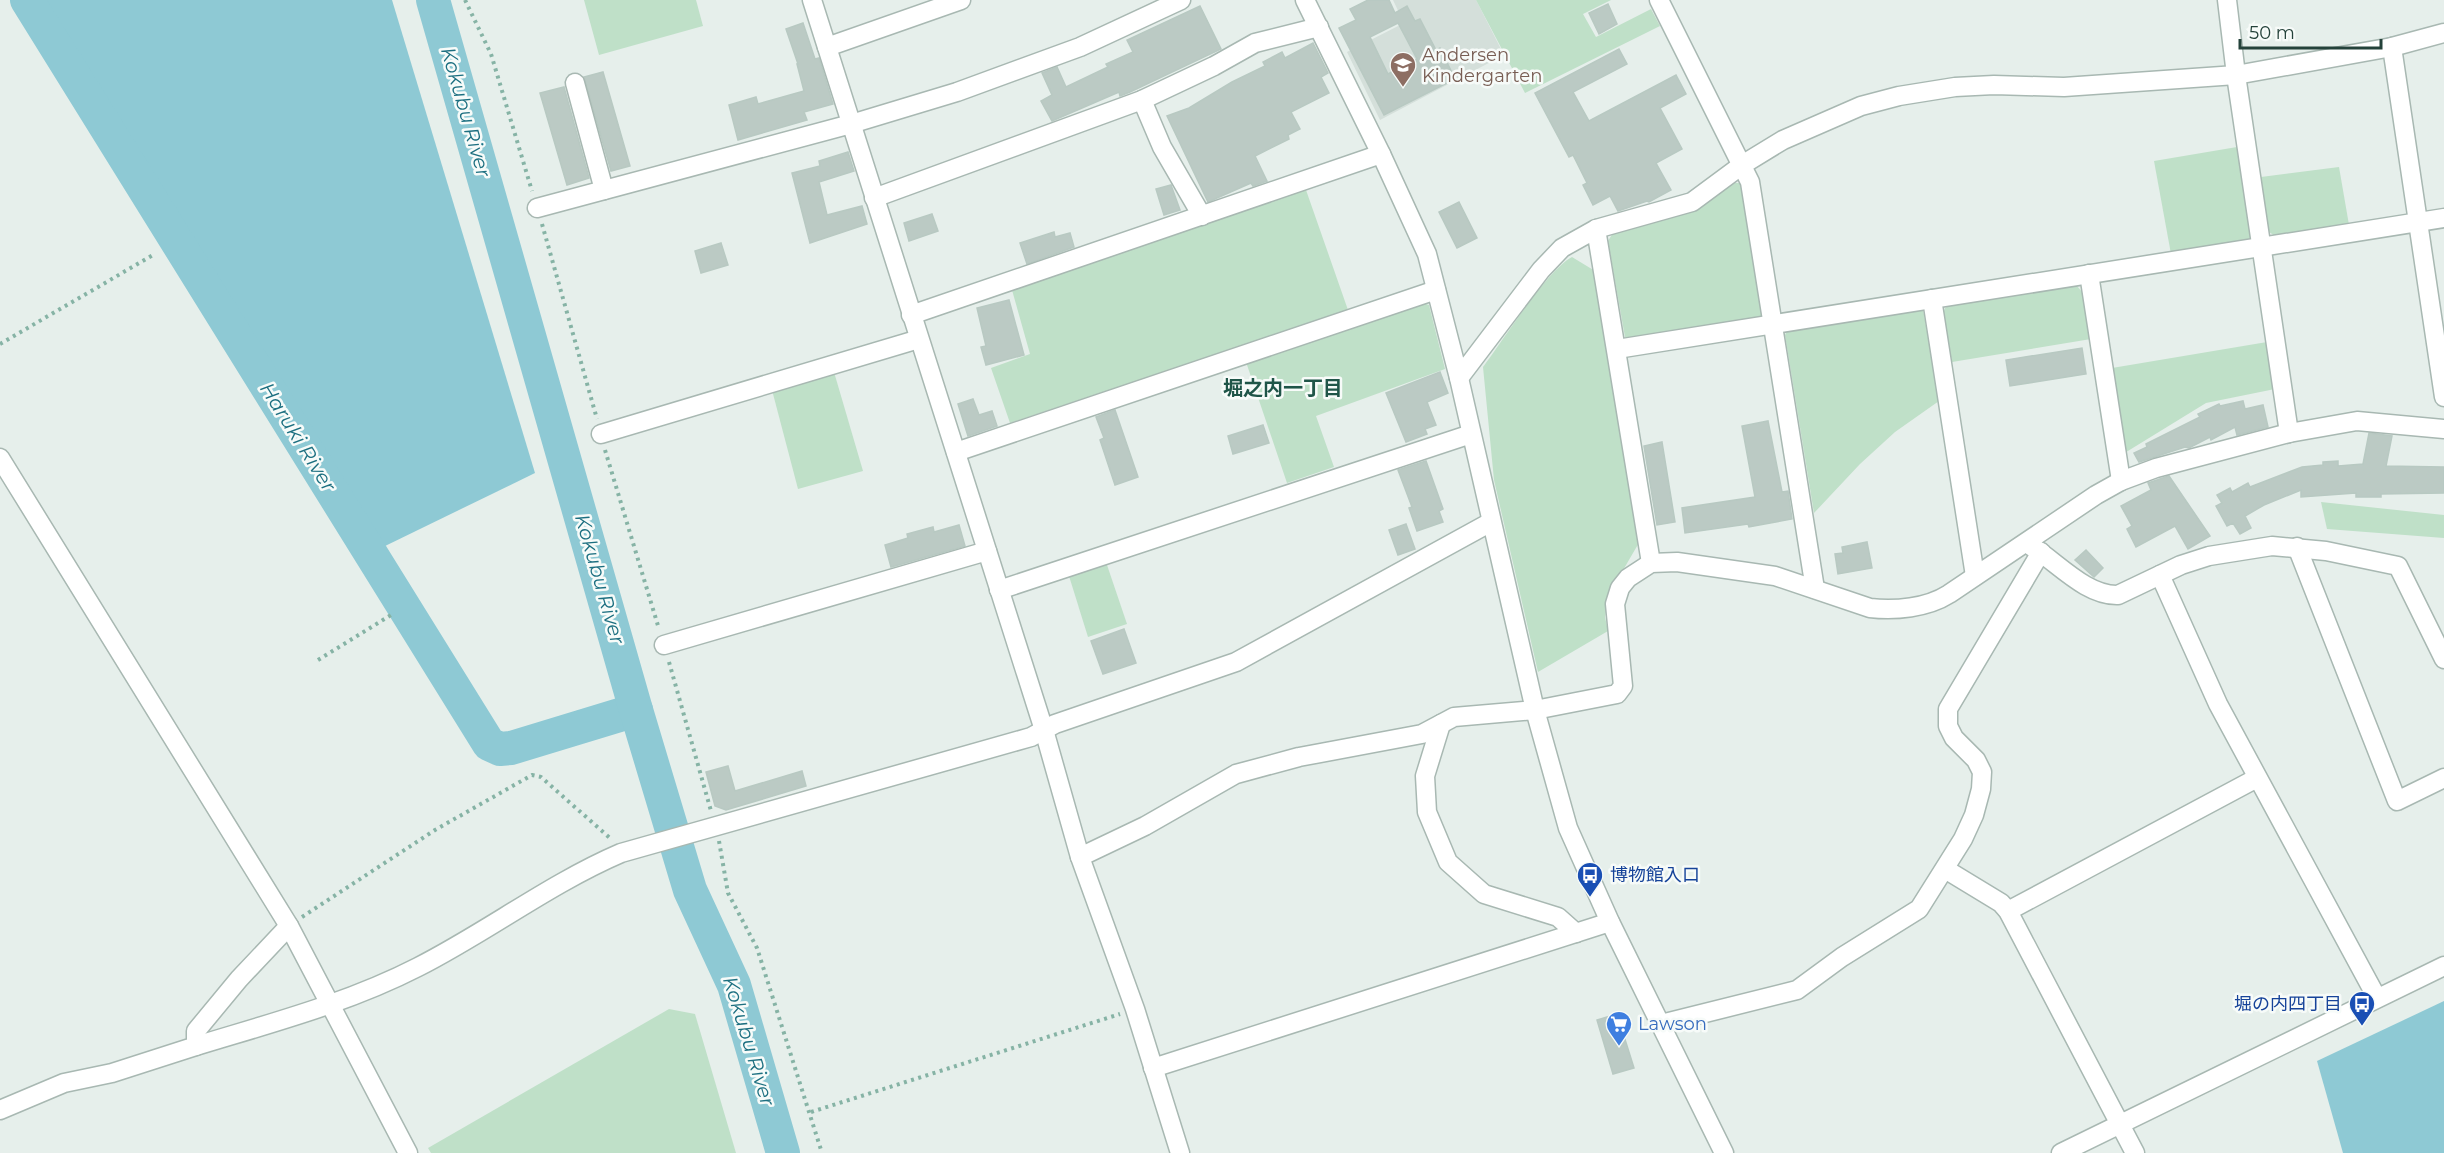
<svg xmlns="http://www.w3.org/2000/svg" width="2444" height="1153" font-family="Montserrat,'Noto Sans JP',sans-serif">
<rect width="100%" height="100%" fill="#e6efeb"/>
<!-- built -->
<path fill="#d4dfda" d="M 1393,0 L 1476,0 L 1504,55 L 1380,120 L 1347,52 L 1404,23 Z"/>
<!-- green -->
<g fill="#bfe0c8">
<path d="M 584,0 L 696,0 L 703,26 L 599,55 Z"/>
<path d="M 1476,0 L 1611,0 L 1583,14 L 1596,37 L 1651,9 L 1660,26 L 1525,93 Z"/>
<path d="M 2237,147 L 2252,236 L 2248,242 L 2171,254 L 2154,161 Z"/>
<path d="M 2339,167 L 2349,225 L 2275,236 L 2269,232 L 2261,177 Z"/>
<path d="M 1735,183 L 1740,183 L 1745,189 L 1765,315 L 1759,320 L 1632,340 L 1625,337 L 1608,241 L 1613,233 L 1691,211 Z"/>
<path d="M 1306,190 L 1348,310 L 1010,423 L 991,368 L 1030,354 L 1012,290 L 1077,266 Z"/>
<path d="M 1572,257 L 1595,271 L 1640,541 L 1608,596 L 1605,617 L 1608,631 L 1538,672 L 1494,480 L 1483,367 C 1503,341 1546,271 1572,257 Z"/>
<path d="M 2076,285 L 2084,294 L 2091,339 L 1952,362 L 1943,314 L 1945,308 L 1950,305 Z"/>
<path d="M 1419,302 L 1429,305 L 1445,369 L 1316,416 L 1334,467 L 1287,483 L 1246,362 Z"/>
<path d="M 1923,309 L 1939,401 L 1895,432 L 1860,464 L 1814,513 L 1785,335 L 1789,328 Z"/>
<path d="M 2267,342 L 2275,389 L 2206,403 L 2123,454 L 2112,368 Z"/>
<path d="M 834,372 L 863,471 L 798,489 L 772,390 Z"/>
<path d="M 2321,502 L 2444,515 L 2444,538 L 2327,529 Z"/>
<path d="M 1106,562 L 1127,624 L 1088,637 L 1069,576 Z"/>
<path d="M 669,1009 L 695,1014 L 736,1153 L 431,1153 L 428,1148 Z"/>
</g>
<!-- water -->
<g fill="#8ec9d4">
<path d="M 39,0 L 392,0 L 535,473 L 381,548 Z"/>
<path d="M 2444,1001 L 2444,1153 L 2343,1153 L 2317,1061 Z"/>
</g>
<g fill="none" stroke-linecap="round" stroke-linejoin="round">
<!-- river -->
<g stroke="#8ec9d4" stroke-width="34">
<path d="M 27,0 L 489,744 L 500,749 L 511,748 L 636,710"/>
<path d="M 433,0 L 636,710 L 690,890 L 734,985 L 783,1153"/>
</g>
</g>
<!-- building -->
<g fill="#bbcac4" stroke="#b8c9c2" stroke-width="1.5" fill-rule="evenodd">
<path d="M 1368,0 L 1389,0 L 1395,13 L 1407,6 L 1415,21 L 1420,19 L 1436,50 L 1440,48 L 1455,79 L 1384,115 L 1339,28 L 1356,20 L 1350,9 ZM 1398,23 L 1417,59 L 1388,74 L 1370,37 Z"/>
<path d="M 1608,4 L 1617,24 L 1599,34 L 1589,13 Z"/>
<path d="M 1200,6 L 1221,49 L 1130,92 L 1120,96 L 1119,92 L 1052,121 L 1041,101 L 1052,95 L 1042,73 L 1057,67 L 1066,87 L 1108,67 L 1106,64 L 1133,52 L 1127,40 Z"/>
<path d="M 803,23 L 815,59 L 819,58 L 833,104 L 804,112 L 807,120 L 738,140 L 729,105 L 756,97 L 758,104 L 804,91 L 797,64 L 798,64 L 786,29 Z"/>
<path d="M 1313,43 L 1328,73 L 1321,77 L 1329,93 L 1291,112 L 1300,129 L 1288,135 L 1289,139 L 1255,156 L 1267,181 L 1253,186 L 1251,183 L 1208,202 L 1167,116 L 1189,108 L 1232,82 L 1265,66 L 1263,62 L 1282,52 L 1285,58 Z"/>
<path d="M 1619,49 L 1627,64 L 1573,92 L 1589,121 L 1676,75 L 1686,94 L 1660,108 L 1682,149 L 1656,163 L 1671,190 L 1649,202 L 1647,201 L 1618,211 L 1610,196 L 1593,205 L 1583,185 L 1587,183 L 1573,155 L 1569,157 L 1535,93 Z"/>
<path d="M 603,72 L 630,166 L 611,171 L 584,77 Z"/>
<path d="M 564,87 L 589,178 L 567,185 L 540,93 Z"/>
<path d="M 848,152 L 854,171 L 819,182 L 827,215 L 862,206 L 867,224 L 810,243 L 792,173 L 820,166 L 819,161 Z"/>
<path d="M 1171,185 L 1180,210 L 1164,215 L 1156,189 Z"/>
<path d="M 1459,202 L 1477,238 L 1457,248 L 1439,212 Z"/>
<path d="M 932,214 L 938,231 L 909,241 L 904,223 Z"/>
<path d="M 1054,232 L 1055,237 L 1070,233 L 1074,247 L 1027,264 L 1020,243 Z"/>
<path d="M 721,243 L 728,265 L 701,273 L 695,251 Z"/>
<path d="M 1009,300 L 1024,355 L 986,365 L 981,347 L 986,346 L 977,308 Z"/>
<path d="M 2082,348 L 2086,374 L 2010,386 L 2006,360 Z"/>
<path d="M 1440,372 L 1448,393 L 1427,402 L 1436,425 L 1425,429 L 1427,434 L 1406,442 L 1386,393 Z"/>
<path d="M 973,399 L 979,415 L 992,411 L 997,426 L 968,436 L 958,404 Z"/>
<path d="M 2243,401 L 2245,409 L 2263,405 L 2268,427 L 2237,435 L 2235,427 L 2211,440 L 2210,437 L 2189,448 L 2185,447 L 2139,462 L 2134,453 L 2147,447 L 2146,444 L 2200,417 L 2198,414 L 2219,404 L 2220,406 Z"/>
<path d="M 1115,410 L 1138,477 L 1115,485 L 1100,440 L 1104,438 L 1096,417 Z"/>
<path d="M 1768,421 L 1782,492 L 1788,491 L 1792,519 L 1749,527 L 1748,524 L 1685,533 L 1682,508 L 1755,497 L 1742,426 Z"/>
<path d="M 1263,425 L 1269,443 L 1233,454 L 1228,436 Z"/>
<path d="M 2369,433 L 2392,436 L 2386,466 L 2444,467 L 2444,493 L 2381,494 L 2381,497 L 2356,497 L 2356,493 L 2301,497 L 2301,490 L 2264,505 L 2245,516 L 2251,528 L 2240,534 L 2233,523 L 2227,526 L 2216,506 L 2222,503 L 2217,495 L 2230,488 L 2232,492 L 2248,483 L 2250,487 L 2302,467 L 2323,465 L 2323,462 L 2338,461 L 2338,466 L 2363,464 Z"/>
<path d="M 1662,442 L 1675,522 L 1657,525 L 1644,446 Z"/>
<path d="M 1426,461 L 1443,509 L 1439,511 L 1443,522 L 1417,531 L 1409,508 L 1412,507 L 1398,470 Z"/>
<path d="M 2169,476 L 2210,536 L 2188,549 L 2175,526 L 2136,547 L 2127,529 L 2132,526 L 2121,506 L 2151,490 L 2148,483 Z"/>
<path d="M 1406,524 L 1415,549 L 1398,555 L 1389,530 Z"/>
<path d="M 959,525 L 965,546 L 891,567 L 885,545 L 908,538 L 907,534 L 933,527 L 934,532 Z"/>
<path d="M 1867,542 L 1872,568 L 1838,574 L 1835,554 L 1843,553 L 1842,547 Z"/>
<path d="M 2086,550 L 2103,568 L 2094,577 L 2075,560 Z"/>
<path d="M 1124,629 L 1136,663 L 1103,674 L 1091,641 Z"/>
<path d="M 728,766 L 735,791 L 802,771 L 806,786 L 726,810 L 715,806 L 706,772 Z"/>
<path d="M 1617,1014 L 1634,1068 L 1613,1074 L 1597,1020 Z"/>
</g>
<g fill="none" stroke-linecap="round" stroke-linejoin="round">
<!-- minor casing -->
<g stroke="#a8b8b2" stroke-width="21">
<g id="minor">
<path d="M 812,0 L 1044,730 L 1080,857 L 1135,1009 L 1180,1153"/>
<path d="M 1305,0 L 1381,154 L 1427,254 L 1459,378 L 1535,710 L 1568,828 L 1610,922 L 1724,1153"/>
<path d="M 1659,0 L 1750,182 L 1815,589"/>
<path d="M 2227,0 L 2236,75 L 2289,433"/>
<path d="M 827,47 L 961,0"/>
<path d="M 2392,47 L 2444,397"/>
<path d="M 575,83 L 604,190"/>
<path d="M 1142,100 L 1162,147 L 1202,216"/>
<path d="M 874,198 L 1142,100 L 1214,66 L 1255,43 L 1319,27"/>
<path d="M 537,208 L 851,124 L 957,92 L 1080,47 L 1181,0"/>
<path d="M 1596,229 L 1651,563"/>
<path d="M 2089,274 L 2121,481"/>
<path d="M 1932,299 L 1975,576"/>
<path d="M 911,315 L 1381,154"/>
<path d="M 1617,349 L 2444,218"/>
<path d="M 1459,378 L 1541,270 L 1562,248 L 1596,229 L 1692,202 L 1742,165 L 1783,140 L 1861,106 L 1899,96 L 1955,87 L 1994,85 L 2064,87 L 2236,75 L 2392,47 L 2444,33"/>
<path d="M 601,434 L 919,339"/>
<path d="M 956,452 L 1436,290"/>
<path d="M 0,458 L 289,926 L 408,1153"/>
<path d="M 2031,546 C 2057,562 2086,596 2118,595 L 2181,565 L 2209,556 L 2272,546 L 2326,551 L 2398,566 L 2444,659"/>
<path d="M 2297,547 L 2397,801 L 2444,778"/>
<path d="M 2160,575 L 2218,704 L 2377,998"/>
<path d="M 999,590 L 1471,434"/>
<path d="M 664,645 L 987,551"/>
<path d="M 1441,724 L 1425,776 L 1427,812 L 1448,862 L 1484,894 L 1558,917 L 1576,933"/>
<path d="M 1080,857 L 1145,826 L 1236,774 L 1299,757 L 1422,734 L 1454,717 L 1535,710 L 1617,694 L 1623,686 L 1615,604 L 1620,588 L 1628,578 L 1651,563 L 1677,562 L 1775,576 L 1870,608 C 1895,611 1927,608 1949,594 L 2096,495 L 2121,481 L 2156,468 L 2289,433 L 2357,421 L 2444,429"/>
<path d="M 1945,869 L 2001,903 L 2008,911 L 2135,1153"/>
<path d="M 2008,911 L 2257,778"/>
<path d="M 1661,1024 L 1797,990 L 1842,957 L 1919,909 L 1963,839 L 1974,815 L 1981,789 L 1982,772 L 1976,760 L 1954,738 L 1948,726 L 1948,709 L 2041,552"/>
<path d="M 196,1046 C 271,1023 348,1003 418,967 C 487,932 549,884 621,853 L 1031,737 L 1055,724 L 1236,662 L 1491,522"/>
<path d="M 1153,1068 L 1610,922"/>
<path d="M 0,1110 L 64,1083 L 112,1073 L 196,1046 L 196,1031 L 239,979 L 289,926"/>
<path d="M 2061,1153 L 2444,966"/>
</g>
</g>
<!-- path -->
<g stroke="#86b3a5" stroke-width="4" stroke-dasharray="3 4.5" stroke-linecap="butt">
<path d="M 465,0 L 491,54 L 532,191"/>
<path d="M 542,224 L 597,419"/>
<path d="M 0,344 L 153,255"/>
<path d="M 605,450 L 659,629"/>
<path d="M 318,660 L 391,615"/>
<path d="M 669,662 L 711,811"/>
<path d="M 719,841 L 728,893 L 757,948 L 822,1153"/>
<path d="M 302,917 L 435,830 L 532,775 L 541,777 L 611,839"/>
<path d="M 811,1112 L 1120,1014"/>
</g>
<!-- minor -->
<use href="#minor" stroke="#fff" stroke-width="18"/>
</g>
<!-- icons -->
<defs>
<g id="school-pin" transform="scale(1.35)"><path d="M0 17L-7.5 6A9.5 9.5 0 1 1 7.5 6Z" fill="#8d6e63" stroke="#f7fbf9"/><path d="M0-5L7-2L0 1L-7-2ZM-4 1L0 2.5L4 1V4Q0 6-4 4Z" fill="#fff"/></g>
<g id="bus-pin" transform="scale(1.35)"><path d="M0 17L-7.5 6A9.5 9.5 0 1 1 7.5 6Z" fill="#1a4fb4" stroke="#f7fbf9"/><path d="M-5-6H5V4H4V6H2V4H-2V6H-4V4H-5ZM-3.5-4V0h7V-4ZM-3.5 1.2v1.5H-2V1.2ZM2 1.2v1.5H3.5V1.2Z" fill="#fff"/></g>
<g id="supermarket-pin" transform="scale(1.35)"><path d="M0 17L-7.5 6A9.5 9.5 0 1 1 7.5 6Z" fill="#3f7fe0" stroke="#f7fbf9"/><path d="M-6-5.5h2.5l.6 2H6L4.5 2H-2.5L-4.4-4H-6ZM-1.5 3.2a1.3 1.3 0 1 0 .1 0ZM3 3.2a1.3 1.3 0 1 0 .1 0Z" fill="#fff"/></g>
</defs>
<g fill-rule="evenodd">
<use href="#school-pin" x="1403" y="65"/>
<use href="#bus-pin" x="1590" y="875"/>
<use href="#bus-pin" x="2362" y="1004"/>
<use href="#supermarket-pin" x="1619" y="1024"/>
</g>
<g text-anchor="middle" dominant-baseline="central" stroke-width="5" stroke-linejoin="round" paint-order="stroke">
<!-- education labels -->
<g font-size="18" fill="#785e54" stroke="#f7fbf9" text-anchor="start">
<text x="1422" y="55">Andersen<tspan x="1422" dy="21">Kindergarten</tspan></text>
</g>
<!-- transit labels -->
<g font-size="18" fill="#164399" stroke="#f7fbf9" text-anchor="start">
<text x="1610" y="875">博物館入口</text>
<text x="2342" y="1004" text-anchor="end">堀の内四丁目</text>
</g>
<!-- shop labels -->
<g font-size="18" fill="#366cbe" stroke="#f7fbf9" text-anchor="start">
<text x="1638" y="1024">Lawson</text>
</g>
<!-- water labels -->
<g font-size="20" font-style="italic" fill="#1c6f80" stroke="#f7fbf9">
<text transform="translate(466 112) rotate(74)">Kokubu River</text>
<text transform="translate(298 437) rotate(58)">Haruki River</text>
<text transform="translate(600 579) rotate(74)">Kokubu River</text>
<text transform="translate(749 1041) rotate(73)">Kokubu River</text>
</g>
<!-- neighbourhood labels -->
<g font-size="20" font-weight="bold" fill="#1f5548" stroke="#f7fbf9">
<text x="1283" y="388">堀之内一丁目</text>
</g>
</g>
<!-- scale -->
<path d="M2240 39v9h141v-9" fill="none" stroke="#24423a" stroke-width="3"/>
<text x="2249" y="39" font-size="18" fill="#24423a" stroke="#f7fbf9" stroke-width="4.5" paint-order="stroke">50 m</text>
</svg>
